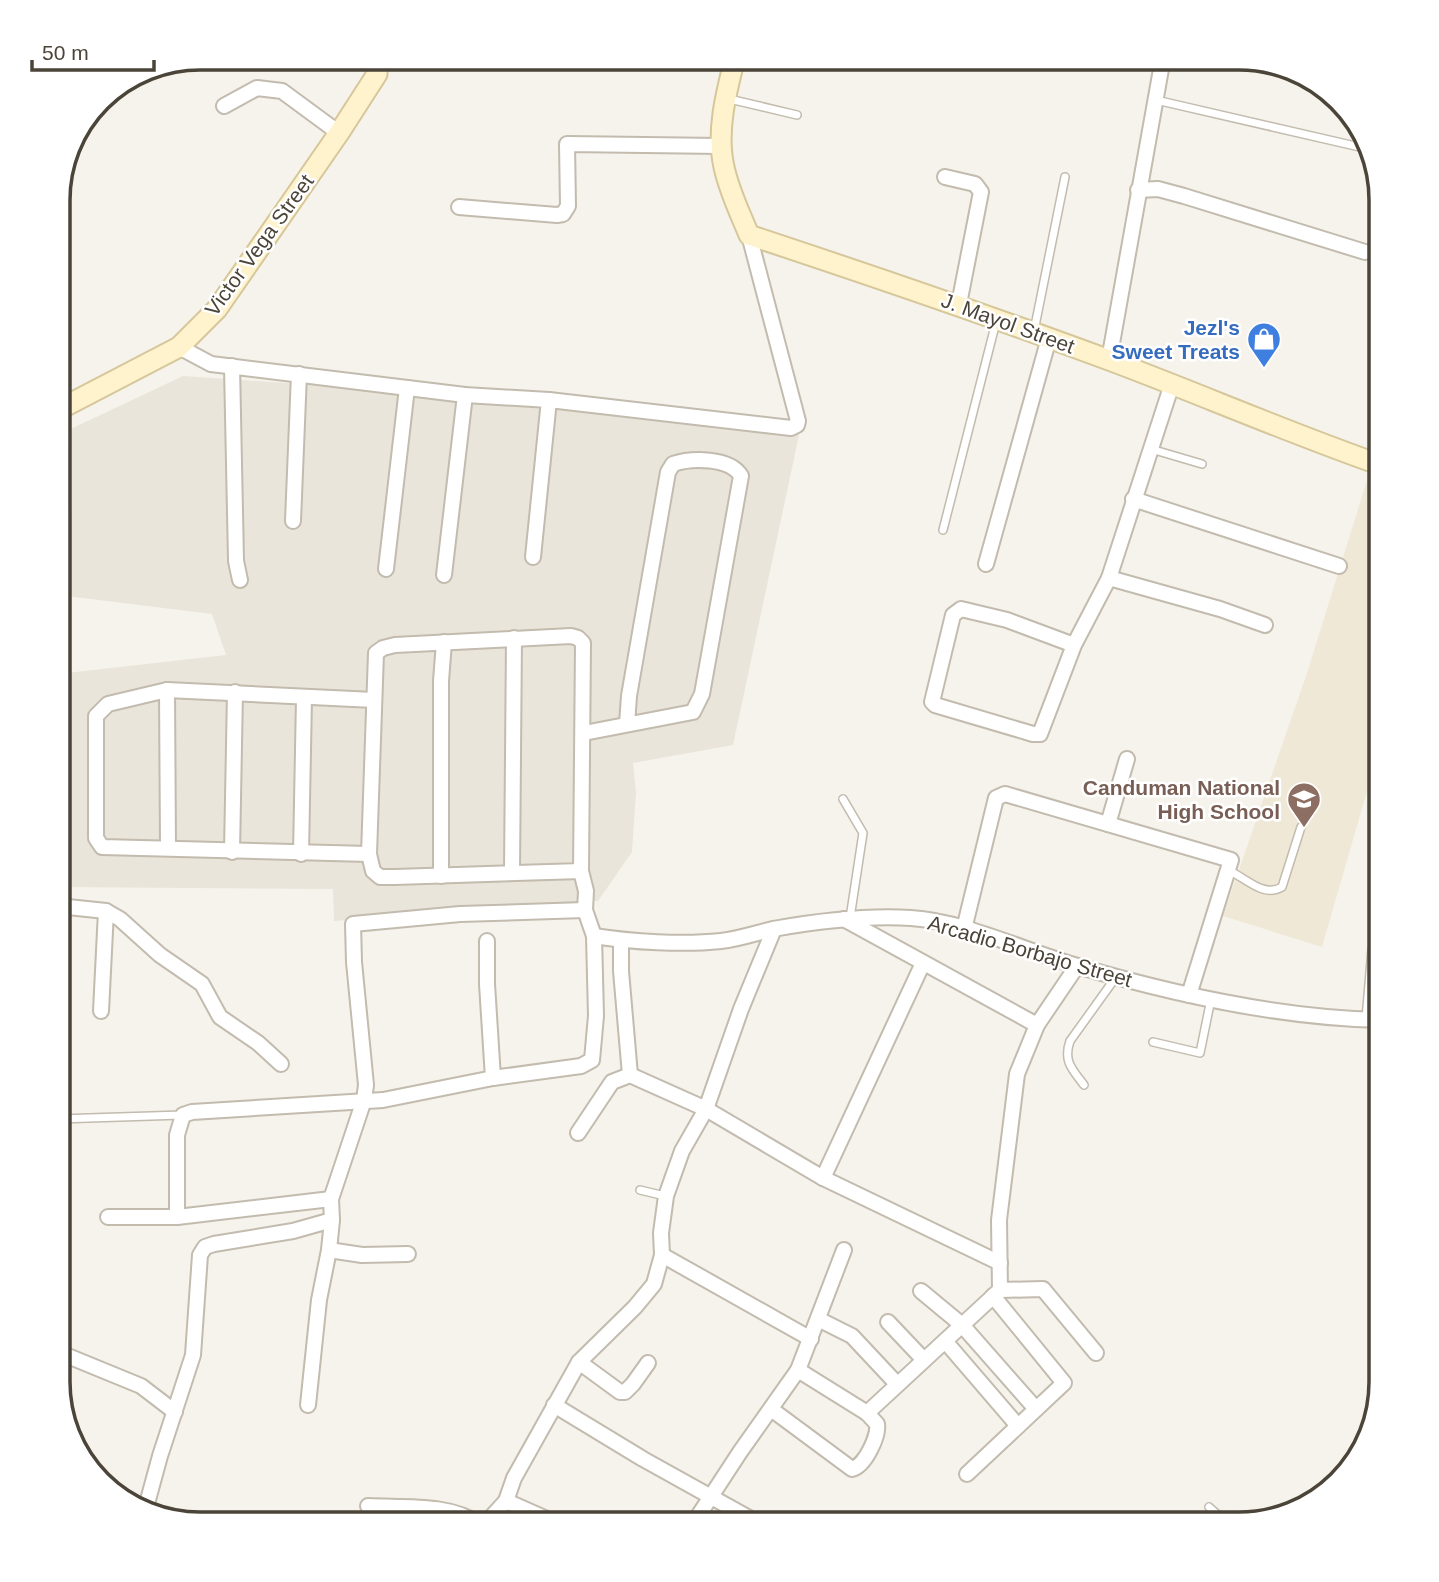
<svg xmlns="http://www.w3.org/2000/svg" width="1439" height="1582" font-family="Helvetica,sans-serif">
<rect width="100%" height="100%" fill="#f6f3ec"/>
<!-- residential -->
<path fill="#eae5da" d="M 183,376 L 374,389 L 630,413 L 799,435 L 733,745 L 633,763 L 636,792 L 632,852 L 598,901 L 334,921 L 333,889 L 58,887 L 58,674 L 226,655 L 212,614 L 58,595 L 58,435 Z"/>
<!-- education -->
<path fill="#efe8d6" d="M 1369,474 L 1381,479 L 1381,743 L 1322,947 L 1223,916 L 1307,673 Z"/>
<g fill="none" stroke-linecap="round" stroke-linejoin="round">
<!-- lane casing -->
<g stroke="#c2bbae" stroke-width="10">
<g id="lane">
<path d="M 725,98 L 797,115"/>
<path d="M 1156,100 L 1364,148"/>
<path d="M 1034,331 L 1065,177"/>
<path d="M 1151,449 L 1202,464"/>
<path d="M 943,530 L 996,322"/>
<path d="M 843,799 L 863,833 L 850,918"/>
<path d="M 1228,870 C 1246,878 1263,898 1282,887 L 1301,827"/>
<path d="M 1366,1019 L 1372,949 L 1379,934"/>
<path d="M 1153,1042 L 1200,1053 L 1211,999"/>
<path d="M 1084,1085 C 1072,1069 1063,1061 1070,1041 L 1116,977"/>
<path d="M 58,1119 L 182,1115"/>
<path d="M 640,1190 L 665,1196"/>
<path d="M 1209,1507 L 1228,1524"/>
</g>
</g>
<!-- street casing -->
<g stroke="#c2bbae" stroke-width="18">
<g id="street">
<path d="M 224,106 L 257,88 L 282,91 L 339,133"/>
<path d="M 945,177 L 975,184 L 981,192 L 959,304"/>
<path d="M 1138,190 L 1158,189 L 1184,196 L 1365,252"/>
<path d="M 459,207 L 557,215 L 563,214 L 568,206 L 567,144 L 721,146"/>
<path d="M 179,347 L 211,364 L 465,395 L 549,400 L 791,428 L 797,425 L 798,421 L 749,235"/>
<path d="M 1109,360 L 1163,58"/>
<path d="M 232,366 L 236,561 L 240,580"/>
<path d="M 1133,499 L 1339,566"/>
<path d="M 293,521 L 299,374"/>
<path d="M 533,557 L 549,400"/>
<path d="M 986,564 L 1049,338"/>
<path d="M 386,569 L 407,388"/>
<path d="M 444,575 L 465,395"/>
<path d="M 1109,578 L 1220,609 L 1265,625"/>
<path d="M 1074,645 L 1007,620 L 961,609 L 953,615 L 932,702 L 935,705 L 1033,734 L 1040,734 L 1074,645 L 1109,578 L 1172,384"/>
<path d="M 167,690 L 168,848"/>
<path d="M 584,733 L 693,712 L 702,694 L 741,476 C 730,457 691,458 673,464 L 668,472 L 629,696 L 627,724"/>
<path d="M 1108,824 L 1127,759"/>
<path d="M 232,852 L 235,692"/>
<path d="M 301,854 L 304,698"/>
<path d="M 369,854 L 102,847 L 96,838 L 96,716 L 108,704 L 167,690 L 374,700"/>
<path d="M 512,873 L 514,638"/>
<path d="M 441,876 L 441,681 L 444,642"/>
<path d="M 58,906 L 106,911 L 120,919 L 160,955 L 202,984 L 220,1017 L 258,1043 L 281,1064"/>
<path d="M 844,919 L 1037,1025"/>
<path d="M 964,929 L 996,798 L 1005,794 L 1231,860 L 1189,995"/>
<path d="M 594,936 C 632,942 683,945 721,941 C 739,939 756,933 773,929 C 818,921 865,915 911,918 C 963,921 1023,950 1074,965 C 1172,994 1278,1018 1381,1020"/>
<path d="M 621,940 L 621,971 L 630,1075"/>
<path d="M 487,941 L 487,984 L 493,1078"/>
<path d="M 101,1011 L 106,911"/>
<path d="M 578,1133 L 612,1082 L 630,1075 L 706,1109 L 823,1178 L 1000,1263"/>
<path d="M 823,1178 L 923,963"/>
<path d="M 108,1217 L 177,1217 L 331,1199"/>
<path d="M 177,1217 L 177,1135 L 183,1115 L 192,1112 L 383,1100 L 493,1078 L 581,1066 L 592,1060 L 596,1016 L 594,936 L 585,910 L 586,891 L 581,871 L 583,643 L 578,638 L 571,636 L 395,645 L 383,648 L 376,653 L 369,854 L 373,871 L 380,877 L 395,877 L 581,871"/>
<path d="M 329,1250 L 362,1255 L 408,1254"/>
<path d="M 662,1255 L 811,1339"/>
<path d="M 1000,1290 L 1043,1289 L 1096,1353"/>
<path d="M 921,1291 L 962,1325 L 1036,1409"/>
<path d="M 818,1319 L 852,1336 L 897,1384"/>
<path d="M 888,1322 L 924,1360"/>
<path d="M 945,1341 L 1018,1426"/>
<path d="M 58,1352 L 141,1386 L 175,1412"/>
<path d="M 579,1362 L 620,1392 L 625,1392 L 633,1384 L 648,1363"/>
<path d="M 798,1370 L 867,1413 L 1000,1290 L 999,1220 L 1017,1074 L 1037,1025 L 1077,966"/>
<path d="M 308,1405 L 319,1300 L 329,1250 L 332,1220 L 331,1199 L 364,1100 L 366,1085 L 354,962 L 353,924 L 460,914 L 585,910"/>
<path d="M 554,1405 L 643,1459 L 760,1524"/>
<path d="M 771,1409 L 852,1469 C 865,1466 879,1436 877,1424 L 867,1413"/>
<path d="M 967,1474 L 1064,1383 L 993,1296"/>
<path d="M 506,1501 L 558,1524"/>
<path d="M 368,1506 C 404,1508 448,1503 479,1524"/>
<path d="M 145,1511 L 160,1456 L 193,1355 L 200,1255 L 205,1247 L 214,1244 L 293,1231 L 332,1220"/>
<path d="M 485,1524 L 506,1501 L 514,1478 L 579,1362 L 635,1307 L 654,1284 L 662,1255 L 661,1233 L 666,1196 L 682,1151 L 706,1109 L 741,1009 L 774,929"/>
<path d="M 693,1524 L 740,1452 L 798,1370 L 844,1250"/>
</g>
</g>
<!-- secondary casing -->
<g stroke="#d6c79b" stroke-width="23">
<g id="secondary">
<path d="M 735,58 C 726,93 716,132 724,167 C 729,191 740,213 749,235 C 870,275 990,316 1109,360 C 1200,394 1289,433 1381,465"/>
<path d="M 58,410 L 179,347 L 217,309 L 339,133 L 377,74 L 378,58"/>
</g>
</g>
<!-- lane -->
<use href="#lane" stroke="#fff" stroke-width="7"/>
<!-- street -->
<use href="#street" stroke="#fff" stroke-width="14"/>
<!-- secondary -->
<use href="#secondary" stroke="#fff3cd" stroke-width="19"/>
</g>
<!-- icons -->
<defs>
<g id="shop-pin" transform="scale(1.75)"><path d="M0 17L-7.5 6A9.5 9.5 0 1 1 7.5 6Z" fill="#3f7fe0" stroke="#fff"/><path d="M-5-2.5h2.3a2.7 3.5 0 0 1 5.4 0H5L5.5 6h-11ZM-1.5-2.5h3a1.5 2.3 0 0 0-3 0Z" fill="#fff"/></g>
<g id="school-pin" transform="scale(1.75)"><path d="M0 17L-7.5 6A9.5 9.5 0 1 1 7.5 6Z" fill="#8d6e63" stroke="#fff"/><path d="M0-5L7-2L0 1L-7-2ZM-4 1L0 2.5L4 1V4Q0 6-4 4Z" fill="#fff"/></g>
</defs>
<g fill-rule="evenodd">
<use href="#shop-pin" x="1264" y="339"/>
<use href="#school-pin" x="1304" y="799"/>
</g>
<g text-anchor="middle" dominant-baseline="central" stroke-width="5" stroke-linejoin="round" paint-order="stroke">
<!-- street labels -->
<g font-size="21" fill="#4b4439" stroke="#fff">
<text transform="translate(259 245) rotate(-54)">Victor Vega Street</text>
<text transform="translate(1008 323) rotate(20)">J. Mayol Street</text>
<text transform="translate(1030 951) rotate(16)">Arcadio Borbajo Street</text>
</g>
<!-- shop labels -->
<g font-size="21" font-weight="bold" fill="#366cbe" stroke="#fff" text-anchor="end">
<text x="1240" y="327">Jezl's<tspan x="1240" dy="24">Sweet Treats</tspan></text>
</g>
<!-- education labels -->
<g font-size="21" font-weight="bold" fill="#785e54" stroke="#fff" text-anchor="end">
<text x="1280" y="787">Canduman National<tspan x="1280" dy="24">High School</tspan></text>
</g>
</g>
<!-- crop -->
<path d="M0 0H1439V1582H0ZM200 70H1239A130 130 0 0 1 1369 200V1382A130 130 0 0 1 1239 1512H200A130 130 0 0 1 70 1382V200A130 130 0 0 1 200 70Z" fill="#fff" fill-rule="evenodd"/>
<path fill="none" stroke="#4b4439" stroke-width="3.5" d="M200 70H1239A130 130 0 0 1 1369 200V1382A130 130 0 0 1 1239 1512H200A130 130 0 0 1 70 1382V200A130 130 0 0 1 200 70Z"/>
<!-- scale -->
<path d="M32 60v10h122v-10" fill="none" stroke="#4b4439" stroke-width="3.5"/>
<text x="42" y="60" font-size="21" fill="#4b4439" stroke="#ffffff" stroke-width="5" paint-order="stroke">50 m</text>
</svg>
